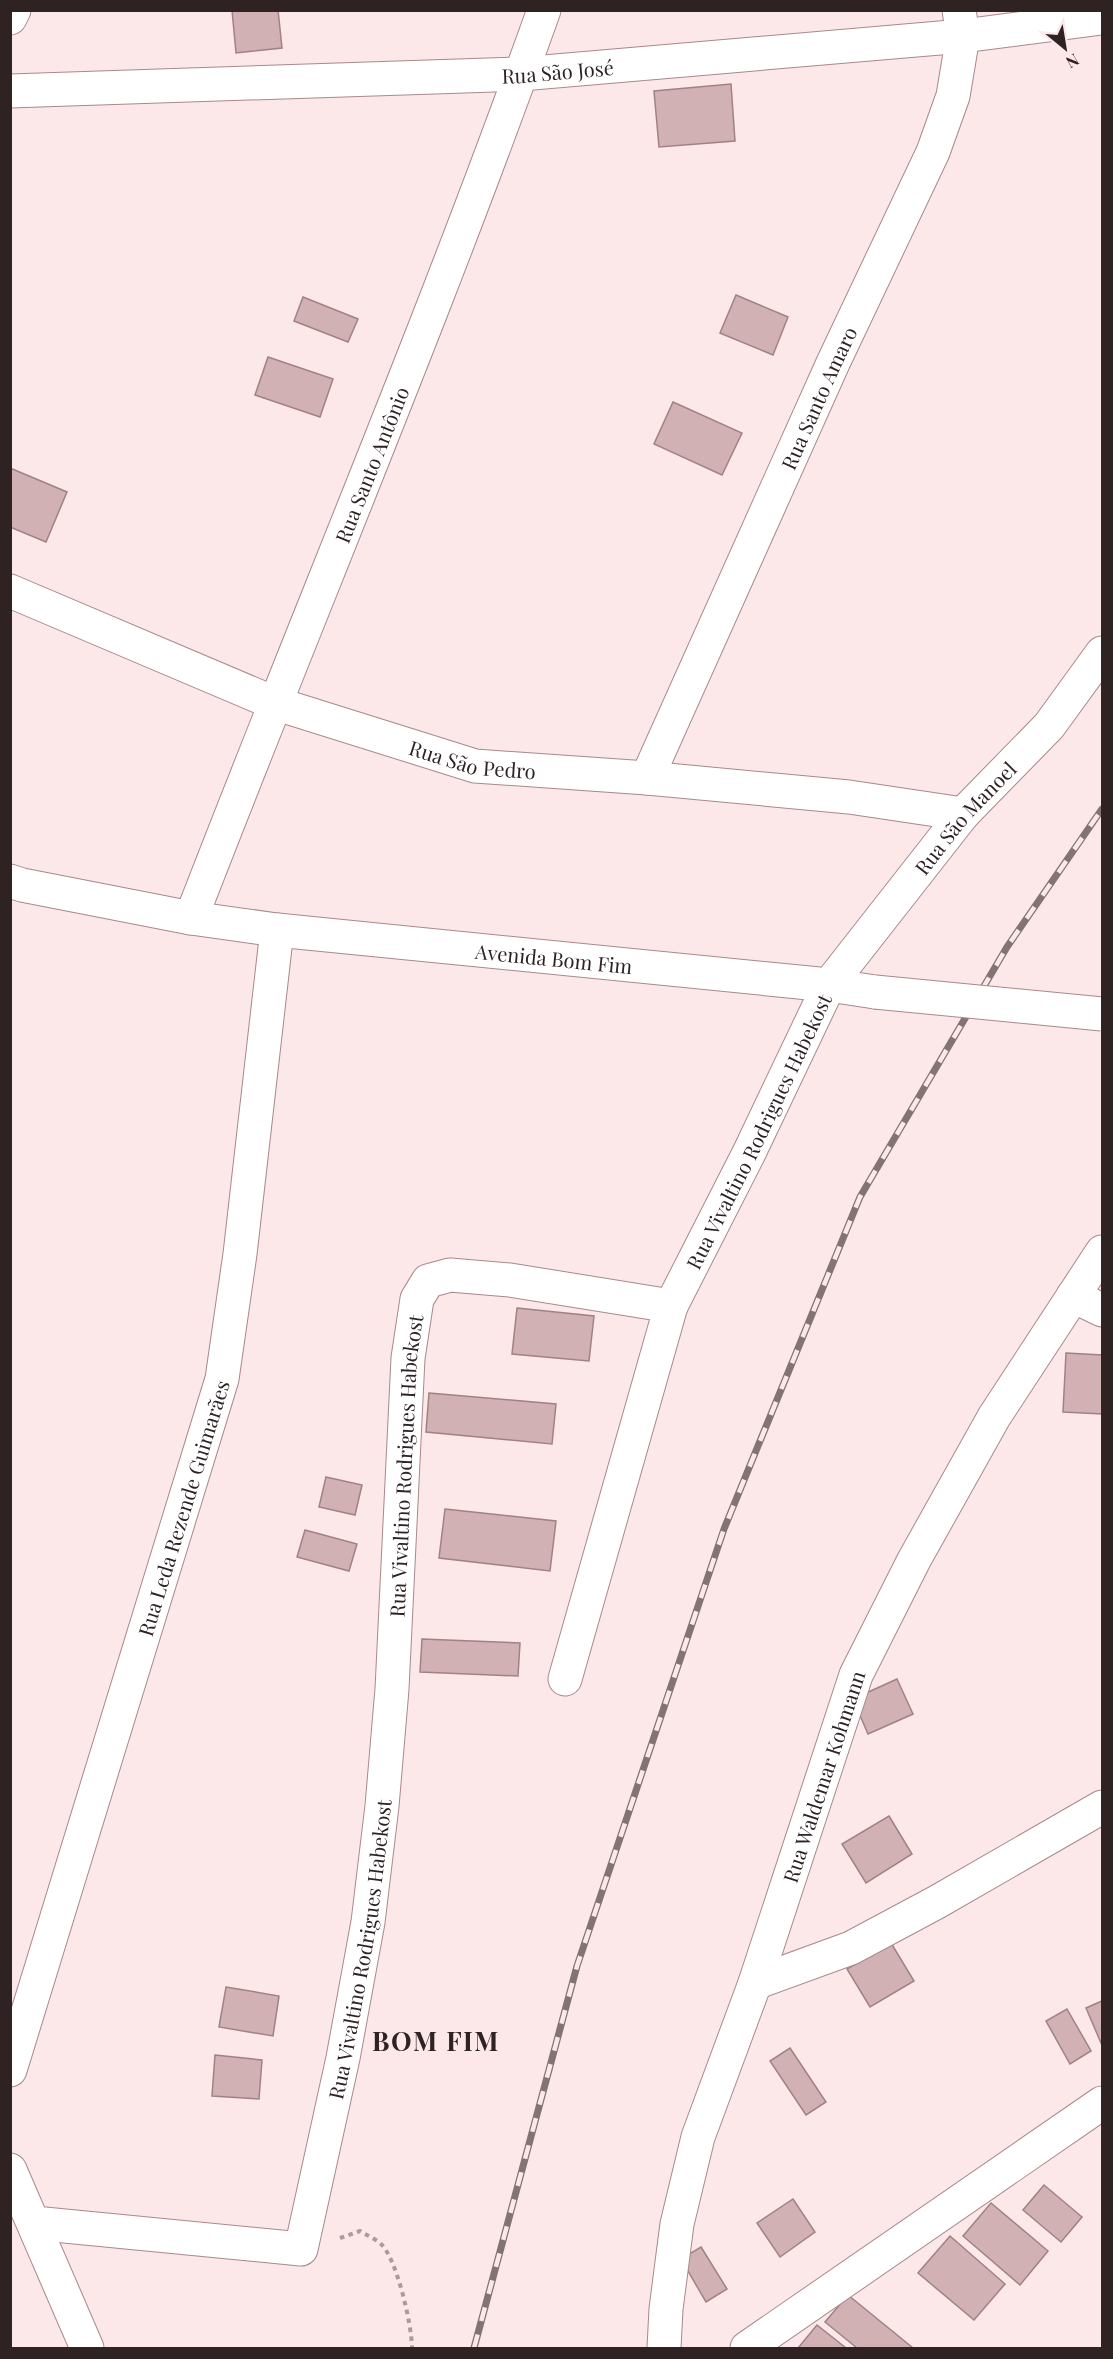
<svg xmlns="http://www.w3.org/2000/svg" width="1113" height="2359" font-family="'Playfair Display',serif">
<rect width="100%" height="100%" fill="#fce7e9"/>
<!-- building -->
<g fill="#d1b1b4" stroke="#a08285" stroke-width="1.5">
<path d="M 232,10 L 278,10 L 282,48 L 236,53 Z"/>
<path d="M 731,84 L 735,141 L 659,147 L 654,91 Z"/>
<path d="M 736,295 L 788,317 L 773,355 L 720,333 Z"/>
<path d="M 303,297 L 358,319 L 348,342 L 294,321 Z"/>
<path d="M 268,357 L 333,379 L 320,417 L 255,395 Z"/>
<path d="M 673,402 L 742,433 L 722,475 L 654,444 Z"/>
<path d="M 10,468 L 67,492 L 46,542 L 10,527 Z"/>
<path d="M 517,1308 L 594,1316 L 589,1361 L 512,1354 Z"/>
<path d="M 1066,1353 L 1102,1355 L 1102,1414 L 1063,1412 Z"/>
<path d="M 429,1393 L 556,1404 L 552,1444 L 426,1432 Z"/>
<path d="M 326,1477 L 362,1485 L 355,1515 L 319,1507 Z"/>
<path d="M 445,1509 L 556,1521 L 550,1571 L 439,1558 Z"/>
<path d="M 305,1530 L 357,1544 L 349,1571 L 297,1557 Z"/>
<path d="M 422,1639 L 520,1643 L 518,1676 L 420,1672 Z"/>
<path d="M 897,1679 L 913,1714 L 868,1734 L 853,1699 Z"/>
<path d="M 889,1816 L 912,1854 L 866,1883 L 842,1844 Z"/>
<path d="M 891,1943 L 914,1981 L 870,2007 L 847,1969 Z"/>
<path d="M 226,1987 L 279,1996 L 273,2036 L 219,2027 Z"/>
<path d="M 1102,2001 L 1102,2042 L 1101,2043 L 1086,2008 Z"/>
<path d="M 1067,2009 L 1091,2051 L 1070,2064 L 1046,2021 Z"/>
<path d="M 790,2048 L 826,2102 L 806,2115 L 770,2061 Z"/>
<path d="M 215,2055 L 262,2060 L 259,2099 L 212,2096 Z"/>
<path d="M 1044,2185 L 1082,2217 L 1061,2242 L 1023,2210 Z"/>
<path d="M 793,2199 L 815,2232 L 780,2257 L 757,2223 Z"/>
<path d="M 991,2203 L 1048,2251 L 1020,2285 L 963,2236 Z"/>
<path d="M 950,2236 L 1005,2284 L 974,2320 L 918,2273 Z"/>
<path d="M 701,2247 L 727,2289 L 706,2302 L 681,2259 Z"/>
<path d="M 848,2295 L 913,2348 L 857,2348 L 825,2322 Z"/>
<path d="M 817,2325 L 846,2348 L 798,2348 Z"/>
</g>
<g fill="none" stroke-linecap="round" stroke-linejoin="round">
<!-- street casing -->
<g stroke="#a8898c" stroke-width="35">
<g id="street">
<path d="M 10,18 L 14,10"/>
<path id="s1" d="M 10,91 L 521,74 L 963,36 L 1102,18"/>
<path id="s2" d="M 10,591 L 274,703 L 475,766 L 647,778 L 849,797 L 963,814"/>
<path id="s3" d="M 647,778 L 833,363 L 933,152 L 953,96 L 963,36 L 959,10"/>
<path id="s4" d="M 10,881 L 22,885 L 191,918 L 277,930 L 829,985 L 875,992"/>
<path id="s5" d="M 191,918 C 308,615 435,316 544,10"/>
<path d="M 1073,1296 L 1102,1310"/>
<path d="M 565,1679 L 671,1306"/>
<path d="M 755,1983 L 851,1948 L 937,1902 L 1102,1807"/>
<path id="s6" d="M 10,2070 L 222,1379 L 240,1254 L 277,930"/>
<path d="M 10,2170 L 87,2348"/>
<path id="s7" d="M 34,2223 L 301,2249 L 343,2058 L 368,1922 L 382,1806 L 392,1689 L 408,1358 L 417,1299 L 428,1281 L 450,1275 L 510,1280 L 671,1306 L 749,1153 L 829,985 L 963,814 L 1049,726 L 1102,653"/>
<path id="s8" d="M 664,2348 L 666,2309 L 677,2224 L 698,2137 L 755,1983 L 856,1675 L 914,1560 L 994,1417 L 1102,1252"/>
<path d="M 747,2348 L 1102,2103"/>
</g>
</g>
<!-- path -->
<path stroke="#ab999b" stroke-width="4" stroke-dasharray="4.5 4.5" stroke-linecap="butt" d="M 340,2238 L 360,2231 C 366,2235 376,2239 381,2244 C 397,2259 412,2326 412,2348"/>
<!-- street -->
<use href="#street" stroke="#fff" stroke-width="33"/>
<!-- rail casing -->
<g stroke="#827374" stroke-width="7">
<path id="rail" d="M 474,2348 L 577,1966 L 724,1529 L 860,1197 L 1007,947 L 1102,809"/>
</g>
<!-- rail -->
<use href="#rail" stroke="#fce7e9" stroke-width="4.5" stroke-dasharray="14" stroke-linecap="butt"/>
<!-- street-bridge casing -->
<g stroke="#a8898c" stroke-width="35" stroke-linecap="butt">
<path id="street-bridge" d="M 875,992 L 1102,1014"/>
</g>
<!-- street-bridge -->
<use href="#street-bridge" stroke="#fff" stroke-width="33"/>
</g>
<g text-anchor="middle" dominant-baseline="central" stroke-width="4.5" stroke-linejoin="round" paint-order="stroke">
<!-- street labels -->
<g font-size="20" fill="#2e2223" stroke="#fce7e9">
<text stroke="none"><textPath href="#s1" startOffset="548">Rua São José</textPath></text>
<text stroke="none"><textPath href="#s3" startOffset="417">Rua Santo Amaro</textPath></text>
<text stroke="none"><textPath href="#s5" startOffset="488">Rua Santo Antônio</textPath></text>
<text stroke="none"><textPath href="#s2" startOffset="494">Rua São Pedro</textPath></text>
<text stroke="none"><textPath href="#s7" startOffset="2068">Rua São Manoel</textPath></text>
<text stroke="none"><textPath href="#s4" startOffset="550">Avenida Bom Fim</textPath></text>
<text stroke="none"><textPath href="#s7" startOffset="1690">Rua Vivaltino Rodrigues Habekost</textPath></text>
<text stroke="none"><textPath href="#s7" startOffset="1060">Rua Vivaltino Rodrigues Habekost</textPath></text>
<text stroke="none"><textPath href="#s6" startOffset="588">Rua Leda Rezende Guimarães</textPath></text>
<text stroke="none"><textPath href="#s8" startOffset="596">Rua Waldemar Kohmann</textPath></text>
<text stroke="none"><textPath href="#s7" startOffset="574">Rua Vivaltino Rodrigues Habekost</textPath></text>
</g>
<!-- district labels -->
<g font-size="26" font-weight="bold" letter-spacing="1.5" fill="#2e2223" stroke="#fce7e9">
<text x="436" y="2040">BOM FIM</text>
</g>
</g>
<!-- border -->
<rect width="1113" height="2359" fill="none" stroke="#2e2223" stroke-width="24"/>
<!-- north arrow -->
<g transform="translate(1065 48) rotate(150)" stroke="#fce7e9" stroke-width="4.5" paint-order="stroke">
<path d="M0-4.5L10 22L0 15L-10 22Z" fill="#2e2223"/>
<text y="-9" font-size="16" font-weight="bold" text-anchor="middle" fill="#2e2223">N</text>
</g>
</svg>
